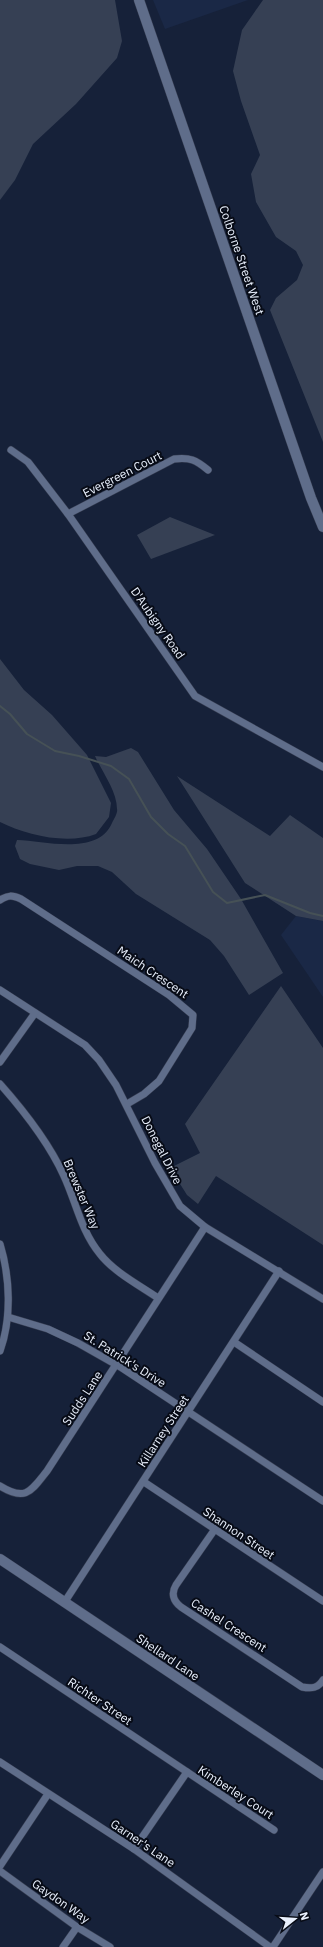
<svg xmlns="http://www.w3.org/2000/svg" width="323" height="1947" font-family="'IBM Plex Sans',sans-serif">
<rect width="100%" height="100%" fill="#162139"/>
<!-- built -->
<g fill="#1a2846">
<path d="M 153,0 L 248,0 L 165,29 Z"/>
<path d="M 296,916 L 323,921 L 323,997 L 281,935 Z"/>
</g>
<!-- green -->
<g fill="#364054">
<path d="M 0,0 L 115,0 L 122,41 L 117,58 L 76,104 L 33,144 L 15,180 L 0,200 Z"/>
<path d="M 263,0 L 323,0 L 323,442 L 270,310 L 276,298 L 297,280 L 303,265 L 296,251 L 276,237 L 256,202 L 251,174 L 260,155 L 241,101 L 233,71 L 242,30 Z"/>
<path d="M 170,517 L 215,535 L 151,559 L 137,535 Z"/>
<path d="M 0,659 L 24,690 L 52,715 L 87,755 L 111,803 L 109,817 L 96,834 C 67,845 26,835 0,822 Z"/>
<path d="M 131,748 L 138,752 L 174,810 L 207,849 L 241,899 L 283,973 L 249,995 L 224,956 L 210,940 L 136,894 L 112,872 L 98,866 L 77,866 L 59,870 L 30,864 L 20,859 L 15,846 L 17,840 C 45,841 98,856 112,823 C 114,819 118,813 117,809 C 117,791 102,772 95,756 L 106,757 Z"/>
<path d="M 177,776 L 270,836 L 290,815 L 323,838 L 323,921 L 296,916 L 245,883 Z"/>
<path d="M 281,986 L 323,1048 L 323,1245 L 216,1176 L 198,1204 L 187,1195 L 170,1168 L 200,1153 L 185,1124 Z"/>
</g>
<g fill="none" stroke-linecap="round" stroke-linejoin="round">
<!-- stream -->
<path stroke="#465156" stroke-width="2" d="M 0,706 L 10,714 L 27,734 L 55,751 L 79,756 L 111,766 L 129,779 L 151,817 L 168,834 L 185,846 L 213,892 L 227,903 L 265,895 L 310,913 L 323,916"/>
<!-- minor casing -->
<g stroke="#363d51" stroke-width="8">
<g id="minor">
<path d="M 11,450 L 28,462 L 68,514 L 195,696 L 323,767"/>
<path d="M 68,514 L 174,459 C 190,457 196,460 208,470"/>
<path d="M 0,900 C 8,895 12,895 21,899 L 169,995 L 193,1015 L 192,1028 L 159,1081 L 144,1094 L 127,1104"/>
<path d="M 0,990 L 85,1045 L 99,1060 L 116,1085 L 155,1163 L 180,1206 L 205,1227 L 323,1299"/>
<path d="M 0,1062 L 35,1013"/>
<path d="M 0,1084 C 24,1111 49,1143 64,1176 C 76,1202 81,1231 100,1254 C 114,1272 139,1285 158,1298"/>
<path d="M 0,1244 C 10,1277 12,1318 0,1351"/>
<path d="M 8,1317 L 48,1329 L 78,1343 L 122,1368 L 323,1501"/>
<path d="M 234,1342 L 323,1402"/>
<path d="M 144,1482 L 323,1601"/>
<path d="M 0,1486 C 26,1502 31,1491 47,1471 L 205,1227"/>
<path d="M 215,1529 L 176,1585 C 171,1593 173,1601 181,1607 L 302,1687 C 312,1689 318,1688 323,1680"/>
<path d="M 64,1603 L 279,1271"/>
<path d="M 0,1647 L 274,1830"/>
<path d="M 0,1762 L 134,1849 L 270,1947"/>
<path d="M 134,1849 L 187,1772"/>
<path d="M 0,1866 L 48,1794"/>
<path d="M 0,1871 L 77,1927 L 110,1947"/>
<path d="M 63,1947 L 77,1927"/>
<path d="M 273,1947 L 323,1872"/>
</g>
</g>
<!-- secondary casing -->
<g stroke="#363d51" stroke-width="11">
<g id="secondary">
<path d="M 139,0 L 311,498 L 323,527"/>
<path d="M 0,1559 L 323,1775"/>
</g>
</g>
<!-- minor -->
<use href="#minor" stroke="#5f6d8a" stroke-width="7"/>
<!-- secondary -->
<use href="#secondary" stroke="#5f6d8a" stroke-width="10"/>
</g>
<g text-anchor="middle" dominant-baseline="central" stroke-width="4" stroke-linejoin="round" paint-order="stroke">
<!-- street labels -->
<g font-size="12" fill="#e9f0fd" stroke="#070b16">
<text transform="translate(242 260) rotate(71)">Colborne Street West</text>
<text transform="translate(122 474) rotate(-27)">Evergreen Court</text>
<text transform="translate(158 623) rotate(55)">D'Aubigny Road</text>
<text transform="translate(153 972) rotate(34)">Maich Crescent</text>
<text transform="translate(162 1150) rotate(63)">Donegal Drive</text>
<text transform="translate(82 1194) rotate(67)">Brewster Way</text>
<text transform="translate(125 1359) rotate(32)">St. Patrick's Drive</text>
<text transform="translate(82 1398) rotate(-57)">Sudds Lane</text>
<text transform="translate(163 1431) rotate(-57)">Killarney Street</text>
<text transform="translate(239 1533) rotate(34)">Shannon Street</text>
<text transform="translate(229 1625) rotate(33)">Cashel Crescent</text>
<text transform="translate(168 1657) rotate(34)">Shellard Lane</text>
<text transform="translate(100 1701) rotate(34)">Richter Street</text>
<text transform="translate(236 1792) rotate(33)">Kimberley Court</text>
<text transform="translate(143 1843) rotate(34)">Garner's Lane</text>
<text transform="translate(61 1901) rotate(35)">Gaydon Way</text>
</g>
</g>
<!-- north arrow -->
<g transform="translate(295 1919) rotate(73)" stroke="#070b16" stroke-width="3" paint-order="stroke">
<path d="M0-3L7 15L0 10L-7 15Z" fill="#e9f0fd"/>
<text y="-6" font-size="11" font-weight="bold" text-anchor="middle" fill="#e9f0fd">N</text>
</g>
</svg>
